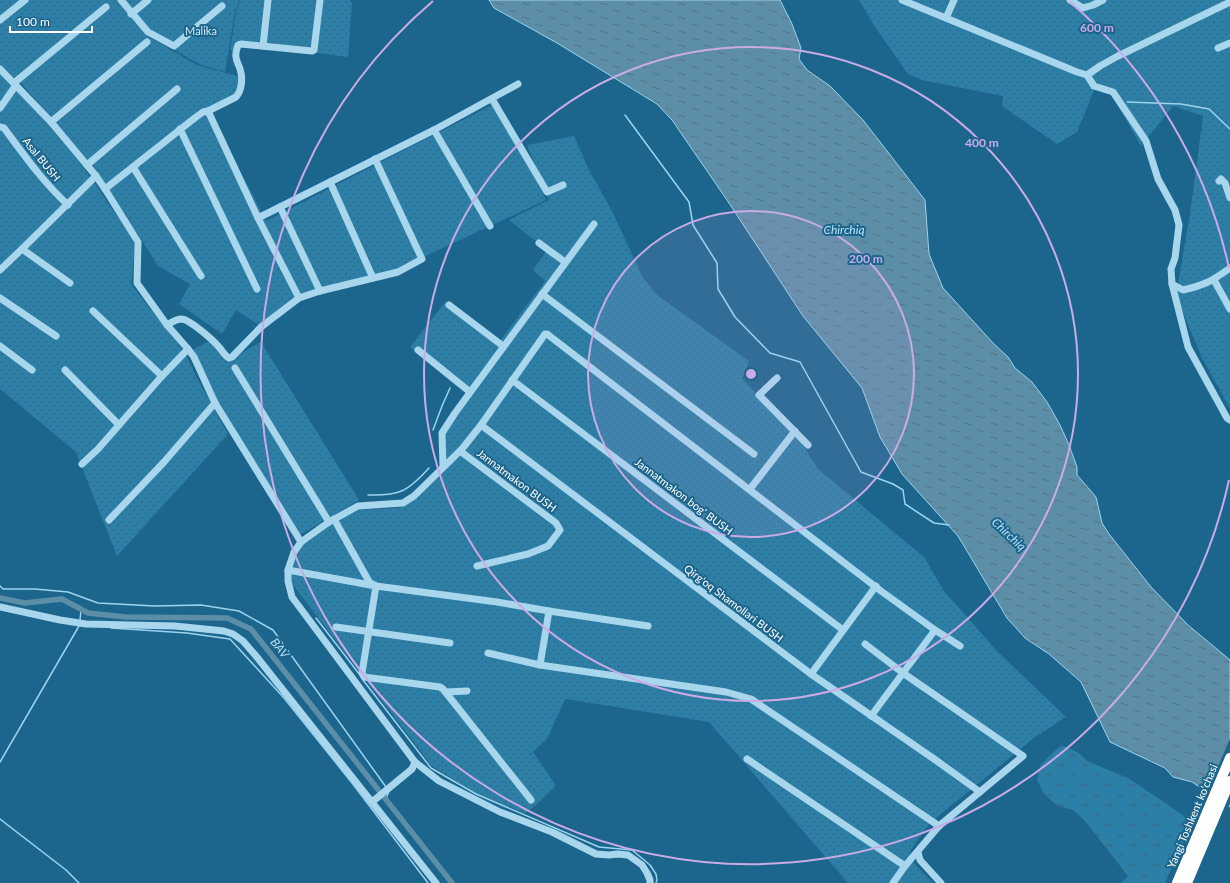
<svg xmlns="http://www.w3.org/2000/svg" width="1230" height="883" font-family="Lato,sans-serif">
<defs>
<pattern id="grass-tufts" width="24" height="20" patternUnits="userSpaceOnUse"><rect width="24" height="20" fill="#2c7fa7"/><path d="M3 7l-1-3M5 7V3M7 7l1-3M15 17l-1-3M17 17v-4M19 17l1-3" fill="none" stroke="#3a687e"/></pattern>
<pattern id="park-dots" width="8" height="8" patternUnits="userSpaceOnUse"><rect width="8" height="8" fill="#2c7fa7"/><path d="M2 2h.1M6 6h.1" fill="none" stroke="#3a687e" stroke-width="1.8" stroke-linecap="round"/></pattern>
<pattern id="water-ripples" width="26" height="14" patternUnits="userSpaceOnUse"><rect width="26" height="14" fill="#5c8ea8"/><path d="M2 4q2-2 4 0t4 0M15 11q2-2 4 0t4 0" fill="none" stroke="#567483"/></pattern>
</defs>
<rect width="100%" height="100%" fill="#1c658c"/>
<!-- grass -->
<path fill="url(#grass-tufts)" d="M 1062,745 L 1079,753 L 1087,761 L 1128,778 L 1164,802 L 1192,822 L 1165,883 L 1121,883 L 1128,876 L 1085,821 L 1073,810 L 1058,806 L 1044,794 L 1037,780 L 1040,766 L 1049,756 Z"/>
<!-- park -->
<g fill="url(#park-dots)">
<path d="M 0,0 L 118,0 L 147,36 L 197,65 L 244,78 L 242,95 L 209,110 L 266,221 L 498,102 L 546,200 L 376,279 L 301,297 L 262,327 L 236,310 L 222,334 L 179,304 L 190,284 L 158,266 L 106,184 L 17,78 L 15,80 L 0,64 Z"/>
<path d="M 121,0 L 239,0 L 235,12 L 225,72 L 199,64 L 148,35 Z"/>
<path d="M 240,0 L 350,0 L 350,2 L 352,2 L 348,57 L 239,43 L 236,51 L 230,50 L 236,12 Z"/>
<path d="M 859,0 L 1230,0 L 1230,408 L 1202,358 L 1177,298 L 1179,278 L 1190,214 L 1203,116 L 1173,106 L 1141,146 L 1112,95 L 1094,90 L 1077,132 L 1057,144 L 1002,106 L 1003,96 L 922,80 L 908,74 L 875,27 Z"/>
<path d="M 0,72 C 40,114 79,157 110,206 C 117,216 128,230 133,242 C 136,248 132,275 131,284 L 133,287 L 185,353 L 197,378 L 228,434 L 117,556 L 76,452 L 0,389 Z"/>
<path d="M 574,136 L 589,170 L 612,211 L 643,278 L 657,295 L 749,361 L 742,379 L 794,431 L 818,469 L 924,557 L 944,591 L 997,651 L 1066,717 L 1034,738 L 930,823 L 910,851 L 911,860 L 933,883 L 848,883 L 709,722 L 565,699 L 547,739 L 533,752 L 556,786 L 534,807 L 525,813 L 477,794 L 432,766 L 290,581 L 291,569 L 297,552 L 307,539 L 355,510 L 398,508 L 405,506 L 418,497 L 443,466 L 443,434 L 467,393 L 410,347 L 446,301 L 499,342 L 545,281 L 533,270 L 547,250 L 509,220 L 549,200 L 527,145 Z"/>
<path d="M 215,338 L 231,359 L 261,342 L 359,500 L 300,535 L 214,396 L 192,350 Z"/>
</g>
<!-- water -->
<path fill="url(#water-ripples)" stroke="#9bd4ef" d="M 489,0 L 780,0 L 792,24 L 801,48 L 799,59 L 807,70 L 830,86 L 863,120 L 925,200 L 929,254 L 943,288 L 993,343 L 1008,357 L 1015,368 L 1032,382 L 1047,402 L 1060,425 L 1069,445 L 1077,467 L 1077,475 L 1096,497 L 1102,523 L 1109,534 L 1151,587 L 1188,625 L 1230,660 L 1230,807 L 1192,782 L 1173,777 L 1165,768 L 1110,742 L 1081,682 L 1049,654 L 1025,638 L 1007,618 L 958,536 L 902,474 L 880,437 L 862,388 L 803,316 L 729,203 L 672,120 L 657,104 L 557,43 L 494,8 Z"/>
<!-- pier -->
<path fill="#1c658c" d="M 1230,739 L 1230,803 L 1228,808 L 1206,794 Z"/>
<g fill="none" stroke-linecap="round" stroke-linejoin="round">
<!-- stream -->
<g stroke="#9bd4ef" stroke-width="1.5">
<path d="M 1127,102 L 1181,104 L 1209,109 L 1230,129"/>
<path d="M 625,115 L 689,202 L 693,225 L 717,263 L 718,289 L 735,317 L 770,353 L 800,362 L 861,472 L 893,484 L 903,490 L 905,504 L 934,523 L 949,525"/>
<path d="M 433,430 L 442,406 L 450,388"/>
<path d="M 368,495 C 400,496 408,491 429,468"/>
<path d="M 0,586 L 3,589 L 35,589 L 68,592 L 98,603 L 155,606 L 201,605 L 239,611 L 273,630 L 386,787"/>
<path d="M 316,618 L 360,675"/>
<path d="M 80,620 L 81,610"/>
<path d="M 111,628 L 187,633 L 230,639 L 284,698 L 352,783 L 428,883"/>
<path d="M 363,680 L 431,768 L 476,794 L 599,847 L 632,850 L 650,865 L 656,874 L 657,880 L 656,883"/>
<path d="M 0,762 L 79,626"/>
<path d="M 386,799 L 389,791"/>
<path d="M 0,819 L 66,870 L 79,883"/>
</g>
<!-- canal -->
<path stroke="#5c8ea8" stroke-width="5.5" d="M 0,598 L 25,603 L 62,599 L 88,613 L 126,617 L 227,618 L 251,629 L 452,883"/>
<!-- minor -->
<g stroke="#a8d6ed" stroke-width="7">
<path d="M 121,0 L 148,32 L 174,46 L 222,6"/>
<path d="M 902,0 L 1077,72 L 1087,75 L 1094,86 L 1113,92 L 1146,141 L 1158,179 L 1175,210 L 1179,225 L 1175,258 L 1171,269 L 1172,284 L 1183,290 C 1205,285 1212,281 1230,268"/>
<path d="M 1070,0 L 1083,8 L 1093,5 L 1103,0"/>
<path d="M 131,14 L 148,0"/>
<path d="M 946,18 L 954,0"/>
<path d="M 0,20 L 25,0"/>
<path d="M 263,46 L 268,0"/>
<path d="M 1218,48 L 1230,43"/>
<path d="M 0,69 L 51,122 L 96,176 L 105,189 L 138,242 L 137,283 L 167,325 L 188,349 L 194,357 L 215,403 L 301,542"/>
<path d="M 1087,75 L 1100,66 L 1118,56 L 1230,2"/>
<path d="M 14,83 L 106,7"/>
<path d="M 492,99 L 547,192 L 563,185"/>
<path d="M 0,108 L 16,85"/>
<path d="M 208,111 L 258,218 L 299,298"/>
<path d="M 51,122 L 147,42"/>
<path d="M 0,127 L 4,128 C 24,155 43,182 68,205"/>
<path d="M 180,129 L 257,289"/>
<path d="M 434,130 L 490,226"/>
<path d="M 87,165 L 177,89"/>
<path d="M 133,167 L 201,276"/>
<path d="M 1219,181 L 1221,179 L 1225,183 L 1230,198"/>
<path d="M 330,182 L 373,278"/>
<path d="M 105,189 L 196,117 L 203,112 L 208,111 L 236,97 C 242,90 243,78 240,69 C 239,65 236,61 236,57 C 235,53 237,49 238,45 L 241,44 L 312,51 L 314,50 L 320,0"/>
<path d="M 280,207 L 320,291"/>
<path d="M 258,218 L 434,130 L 518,84"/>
<path d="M 539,243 L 565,262"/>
<path d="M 22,249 L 70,283"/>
<path d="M 0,270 L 22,249 L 96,176"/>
<path d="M 1214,280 L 1230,309"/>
<path d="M 1172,284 L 1188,347 L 1227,418 L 1230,420"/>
<path d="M 542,294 L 754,454"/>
<path d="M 0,298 L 56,336"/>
<path d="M 449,305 L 503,346"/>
<path d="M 93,311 L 162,376"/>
<path d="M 167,325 C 172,322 176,319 182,319 C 190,320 212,339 218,346 C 222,350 224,355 229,358 L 232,357 L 261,327 L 299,298 L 320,291 L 398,272 L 422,259 L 375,159"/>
<path d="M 0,346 L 32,370"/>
<path d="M 418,350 L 470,392"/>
<path d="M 235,368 L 329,522"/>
<path d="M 65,370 L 119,425"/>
<path d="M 777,378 L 759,395 L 808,445"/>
<path d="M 512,380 L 843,630"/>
<path d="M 481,425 L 811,674 L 937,761 L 980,792"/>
<path d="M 460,451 L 556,523 L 560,530 L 548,546 L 528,554 L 477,566"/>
<path d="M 82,464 L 98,449 L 162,376 L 188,349"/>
<path d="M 443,467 L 442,433 L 455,413 L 594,224"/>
<path d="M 750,489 L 795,431"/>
<path d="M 334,519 L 367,578 L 370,583 L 376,586 L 362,673 L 364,677 L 440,687 L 443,689 L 531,800"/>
<path d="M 109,520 L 164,462 L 215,403"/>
<path d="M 288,570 L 376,586 L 497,602 L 549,611 L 648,626"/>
<path d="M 0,607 L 60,620 L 86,624 L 175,626 L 224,631 L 233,634 L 243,641 L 256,656 L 436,883"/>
<path d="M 336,627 L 450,643"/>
<path d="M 865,644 L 903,673 L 1023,756 L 939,826 L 905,866 L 893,883"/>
<path d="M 488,653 L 540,665 L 726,692 L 751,699 L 939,826"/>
<path d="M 540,665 L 549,611"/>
<path d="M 811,674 L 876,586"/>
<path d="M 446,692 L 467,691"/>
<path d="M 871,716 L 935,630"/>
<path d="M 747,759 L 905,866"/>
<path d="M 372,802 L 412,769 L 415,762"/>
<path d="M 918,852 L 920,860 L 941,883"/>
<path d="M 650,883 L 650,880 L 647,873 L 642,865 L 628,855 L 618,854 L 609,855 L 596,854 L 552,832 L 500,812 L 439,781 L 415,762 L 292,597 L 288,581 L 288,570 L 294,552 L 301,542 L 329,522 L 358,506 L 403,503 L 414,496 L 462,449 L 481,425 L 545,334 L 547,334 L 881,591 L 935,630 L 960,646"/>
</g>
<!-- highway -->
<g stroke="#fff" stroke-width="10">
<path d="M 1177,883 L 1230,758"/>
<path d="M 1187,883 L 1230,781"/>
</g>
</g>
<!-- distance rings -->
<circle cx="751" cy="374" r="163" fill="#caabe5" fill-opacity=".12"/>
<g fill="none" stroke="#caabe5" stroke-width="2">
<circle cx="751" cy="374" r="163"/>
<circle cx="751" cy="374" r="327"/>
<path d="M1229 480A490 490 0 1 1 433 1M1069 1A490 490 0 0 1 1229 268"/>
</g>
<g text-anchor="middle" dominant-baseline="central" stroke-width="4" stroke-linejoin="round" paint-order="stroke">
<!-- park labels -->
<g font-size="11" fill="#ceebf9" stroke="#1c658c">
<text x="201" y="30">Malika</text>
</g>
<!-- street labels -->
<g font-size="11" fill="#fff" stroke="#1c658c">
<text transform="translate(42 159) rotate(51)">Asal BUSH</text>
<text transform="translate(517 480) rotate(37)">Jannatmakon BUSH</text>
<text transform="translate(684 496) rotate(37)">Jannatmakon bog' BUSH</text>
<text transform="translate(734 603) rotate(37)">Qirg'oq Shamollari BUSH</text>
<text transform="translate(1192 816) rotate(-67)">Yangi Toshkent ko‘chasi</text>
</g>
<!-- water labels -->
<g font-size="12" font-style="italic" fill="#b8e1f5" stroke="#1c658c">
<text x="844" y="229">Chirchiq</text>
<text transform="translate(1009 534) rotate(43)">Chirchiq</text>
<text transform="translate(280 648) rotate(52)">BAV</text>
</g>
</g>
<circle cx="751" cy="374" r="6" fill="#caabe5" stroke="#1c658c" stroke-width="2"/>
<g font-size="12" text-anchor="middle" font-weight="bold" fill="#caabe5" stroke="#1c658c" stroke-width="4" stroke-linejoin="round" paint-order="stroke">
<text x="1097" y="32">600 m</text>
<text x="982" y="147">400 m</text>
<text x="866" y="263">200 m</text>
</g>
<!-- scale -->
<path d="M10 26v6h82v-6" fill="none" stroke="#ffffff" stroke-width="2"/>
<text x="16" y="26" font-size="12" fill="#ffffff" stroke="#1c658c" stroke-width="3" paint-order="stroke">100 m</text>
</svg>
